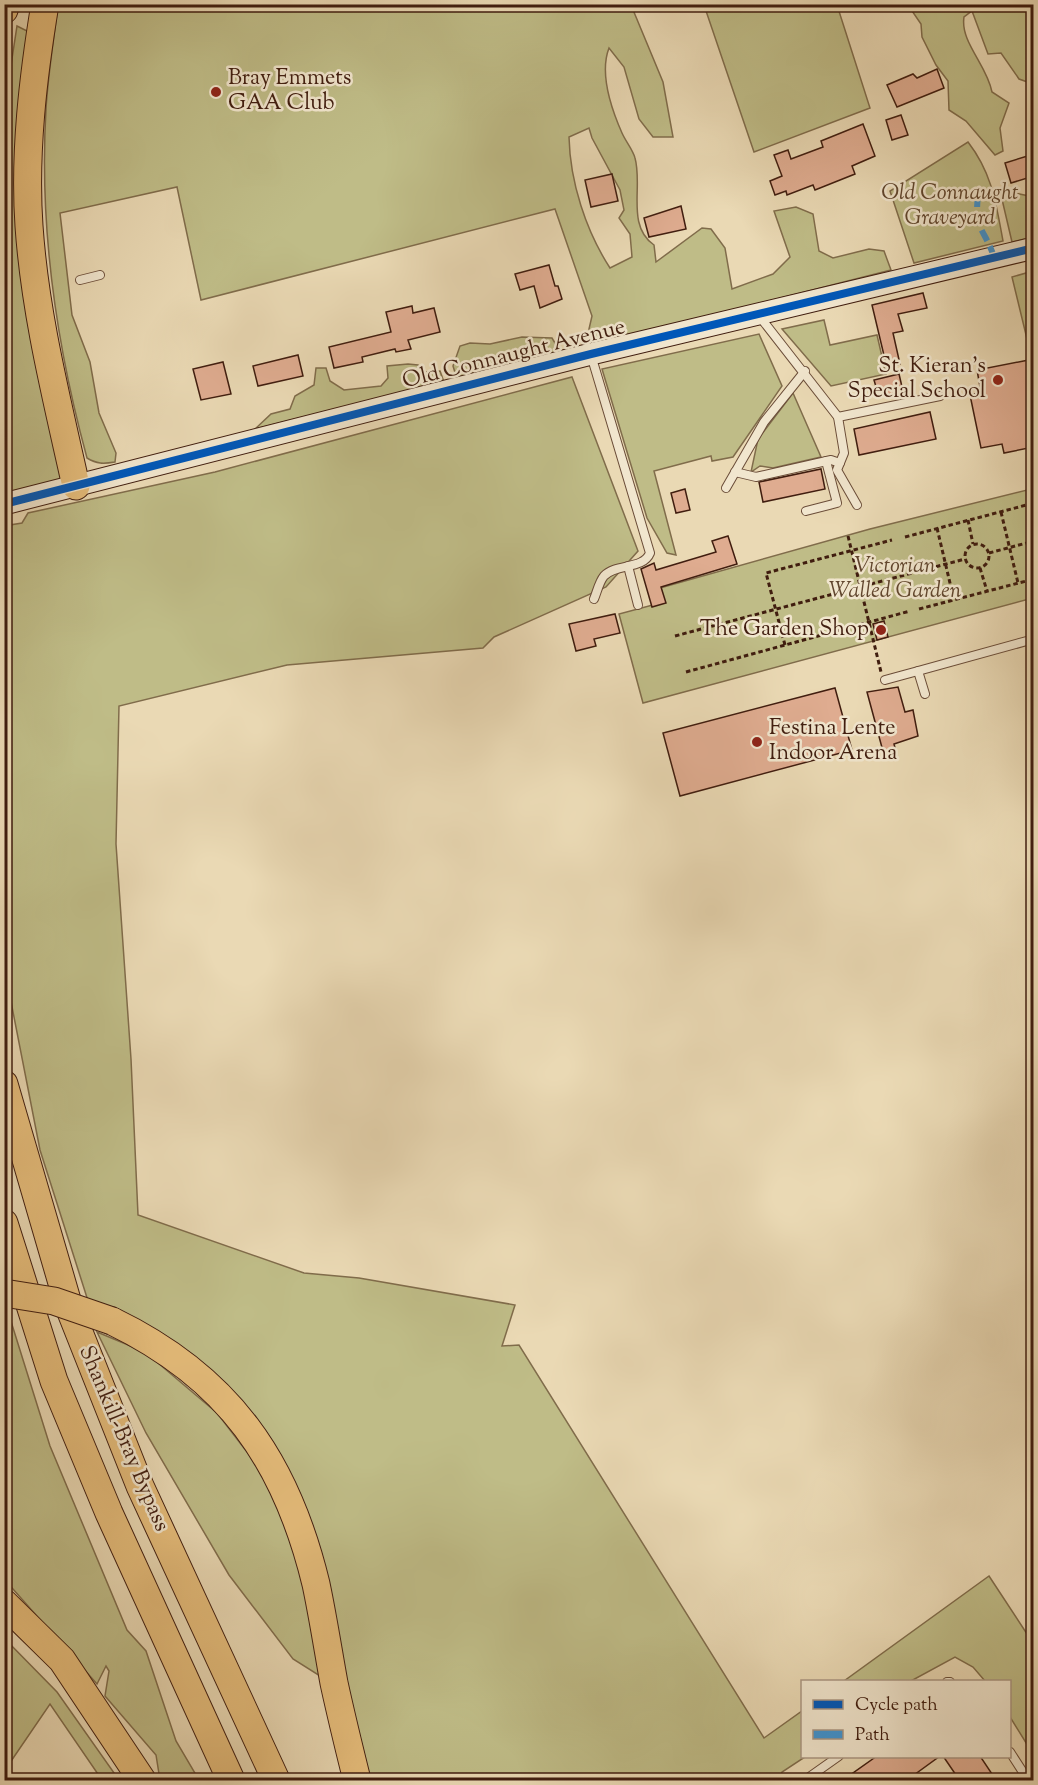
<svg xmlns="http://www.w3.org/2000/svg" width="1038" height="1785" font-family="'Sorts Mill Goudy',serif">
<rect width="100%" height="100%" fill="#ead9b4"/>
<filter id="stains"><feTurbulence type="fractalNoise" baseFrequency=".00333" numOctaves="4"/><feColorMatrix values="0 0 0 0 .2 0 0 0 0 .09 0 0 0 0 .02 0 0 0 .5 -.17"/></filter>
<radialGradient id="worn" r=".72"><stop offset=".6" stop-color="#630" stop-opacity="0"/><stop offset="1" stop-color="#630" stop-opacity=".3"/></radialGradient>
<!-- green -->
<g fill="#bfbc87" stroke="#806c4b" stroke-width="1.5" fill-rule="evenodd">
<path d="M 1023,4 L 1033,19 L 1033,84 L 1019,79 L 1001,53 L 988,54 L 972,11 L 964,17 C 960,42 987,65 992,92 L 1009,103 L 1000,128 L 1003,151 L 995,155 L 966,121 L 949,110 L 948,81 L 936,65 L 922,37 L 921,24 L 908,5 Z"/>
<path d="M 58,5 L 631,5 L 663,82 L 673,137 L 653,137 L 639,119 L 624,67 L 609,48 C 599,74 611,108 622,133 C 626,142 633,150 635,158 C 643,186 626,226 654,245 L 656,262 L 702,228 L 711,229 L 725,248 L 732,289 L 773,274 L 790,257 L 774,211 L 796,207 L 813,214 L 819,251 L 833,258 L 869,249 L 884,251 L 891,270 L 591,346 L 589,329 L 592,316 L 555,209 L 201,300 L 177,187 L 60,213 L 72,315 L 90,362 L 99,413 L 116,453 L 115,462 C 103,464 97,464 87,458 C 56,344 39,227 46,109 C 48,74 54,39 58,5 ZM 589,128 L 592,138 L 620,190 L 624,210 L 619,218 L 630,234 L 632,257 L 610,268 C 586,231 570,182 569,137 Z"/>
<path d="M 704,5 L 837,5 L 870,108 L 754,152 Z"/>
<path d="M 17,26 L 29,32 L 23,144 L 67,485 L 5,498 L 4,111 Z"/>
<path d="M 968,142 C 992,173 996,203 1003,241 L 914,263 L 890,191 Z"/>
<path d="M 1006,191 L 1029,196 L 1033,204 L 1033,237 L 1012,242 L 1001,195 Z"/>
<path d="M 1033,271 L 1033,342 L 1028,343 L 1012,277 Z"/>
<path d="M 824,320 L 830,345 L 877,335 L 886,374 L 831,386 L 782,329 Z"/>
<path d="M 759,334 L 782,386 L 733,457 L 712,461 L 711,456 L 654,471 L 676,555 L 667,553 L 647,518 L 602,369 Z"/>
<path d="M 522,337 L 552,338 L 561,353 L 457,379 L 453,366 L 460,346 L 470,343 L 490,344 Z"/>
<path d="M 408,364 L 418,365 L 425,372 L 440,371 L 444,382 L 255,429 L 271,414 L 290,409 L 295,396 L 314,385 L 316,368 L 326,368 L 330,381 L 344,390 L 381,386 L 388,378 L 387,366 Z"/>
<path d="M 572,377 L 638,551 L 606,587 L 494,637 L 483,648 L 287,665 L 119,706 L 116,844 L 131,1059 L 138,1215 L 304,1273 L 359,1278 L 515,1305 L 502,1346 L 519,1345 L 764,1738 L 802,1711 L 802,1756 L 805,1757 L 782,1772 L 778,1780 L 365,1780 L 275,1452 L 89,1304 L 40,1150 L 5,971 L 4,526 L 22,523 L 28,513 L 215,472 Z"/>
<path d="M 793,393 L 821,457 L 773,468 L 760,466 L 751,472 L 758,439 Z"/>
<path d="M 1027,490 L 1028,492 L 1033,491 L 1033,598 L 643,703 L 619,614 L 664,602 L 660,588 L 870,529 Z"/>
<path d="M 5,1315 L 9,1315 L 50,1446 L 127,1630 L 146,1651 L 176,1741 L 199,1780 L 160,1780 L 156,1755 L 105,1696 L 109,1671 L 106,1666 L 97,1684 L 5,1580 Z"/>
<path d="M 97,1332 L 145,1352 L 217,1413 L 260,1469 L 301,1554 L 320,1676 L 293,1659 L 229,1575 L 146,1433 Z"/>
<path d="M 989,1576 L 1033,1643 L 1033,1754 L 1010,1717 L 1010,1682 L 985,1681 L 973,1667 L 955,1657 L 911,1681 L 844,1681 Z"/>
<path d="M 5,1639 L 57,1692 L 119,1780 L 102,1780 L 50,1704 L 5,1770 Z"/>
</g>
<!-- building -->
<g fill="#dfac90" stroke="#401d0f" stroke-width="1.5">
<path d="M 937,69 L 944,88 L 897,107 L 887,85 L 913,74 L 917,78 Z"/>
<path d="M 901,115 L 908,135 L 892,140 L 886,120 Z"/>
<path d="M 863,124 L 875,156 L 852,166 L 855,174 L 815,190 L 813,185 L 787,195 L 786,191 L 775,195 L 770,181 L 782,176 L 774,155 L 788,150 L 791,159 L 823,147 L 821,141 Z"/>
<path d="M 1034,154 L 1034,176 L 1011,183 L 1005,163 Z"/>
<path d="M 612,174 L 618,201 L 591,207 L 585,180 Z"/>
<path d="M 681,206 L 686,229 L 649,237 L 644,218 Z"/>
<path d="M 549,265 L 555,286 L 558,286 L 562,299 L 540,308 L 534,286 L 520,290 L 515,274 Z"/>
<path d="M 923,293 L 927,308 L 898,314 L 903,331 L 893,333 L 900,364 L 887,368 L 872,305 Z"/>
<path d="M 412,306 L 413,313 L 434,308 L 440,332 L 408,340 L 411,349 L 396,352 L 395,349 L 362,357 L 363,362 L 334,368 L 329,347 L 391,332 L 386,312 Z"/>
<path d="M 298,355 L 303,376 L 258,386 L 253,366 Z"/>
<path d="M 1034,359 L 1034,447 L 1004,453 L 1002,444 L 981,448 L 970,395 L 981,392 L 977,370 Z"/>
<path d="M 223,362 L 231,394 L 201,400 L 193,369 Z"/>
<path d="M 899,374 L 903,391 L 879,397 L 874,380 Z"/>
<path d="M 930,412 L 936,439 L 859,455 L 854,429 Z"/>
<path d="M 821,469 L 825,489 L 763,502 L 759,482 Z"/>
<path d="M 685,489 L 690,510 L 676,513 L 671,493 Z"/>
<path d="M 728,536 L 737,564 L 661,587 L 666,603 L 652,607 L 641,569 L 654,563 L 656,570 L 716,552 L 712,541 Z"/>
<path d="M 615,614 L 620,633 L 594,639 L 596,646 L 576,651 L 569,624 Z"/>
<path d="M 884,621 L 888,637 L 877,640 L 873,624 Z"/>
<path d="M 898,687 L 905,712 L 913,710 L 918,736 L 894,744 L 896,752 L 884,755 L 867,692 Z"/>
<path d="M 835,688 L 852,750 L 680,796 L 663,733 Z"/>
<path d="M 877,1756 L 940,1756 L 907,1780 L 843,1780 Z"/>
<path d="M 943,1756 L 980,1756 L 996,1780 L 970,1780 L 965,1774 L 958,1778 Z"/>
</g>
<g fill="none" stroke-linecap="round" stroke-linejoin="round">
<!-- lane casing -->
<g stroke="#6a4c38" stroke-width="10">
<g id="lane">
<path d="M 80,280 L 100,275"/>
<path d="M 760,317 L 838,417 L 844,453 L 837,470 L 857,505"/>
<path d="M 591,355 L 650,553 C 643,570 616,563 604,576 C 599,582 597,592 594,599"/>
<path d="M 838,417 L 940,396"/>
<path d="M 735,472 L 756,477 L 831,460 L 840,463"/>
<path d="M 726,488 L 764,422 L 805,371"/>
<path d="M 806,511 L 837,503 L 826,461"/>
<path d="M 628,566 L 638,605"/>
<path d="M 885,680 L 918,671"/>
<path d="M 925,694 L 918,671 L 1034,639"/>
<path d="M 947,1682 L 950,1682"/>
<path d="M 1010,1752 L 1028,1780"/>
<path d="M 805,1780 L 839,1756"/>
</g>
</g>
<!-- secondary casing -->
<g stroke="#401d0f" stroke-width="23">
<path id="secondary" d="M 4,504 L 591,354 L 1034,248"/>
</g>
<!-- highway casing -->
<g stroke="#401d0f" stroke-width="29">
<g id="highway">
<path d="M 45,4 C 33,77 24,153 29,226 C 35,314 57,400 76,486"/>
<path d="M 4,10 L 6,4"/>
<path d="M 4,1084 L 69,1307 L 140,1486 L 276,1780"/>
<path d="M 4,1223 L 54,1381 L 109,1513 L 231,1780"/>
<path d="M 112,1321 C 228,1377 286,1460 316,1584 C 323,1617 328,1650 334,1683 C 341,1715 349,1748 357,1780"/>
<path d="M 4,1603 L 62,1660 L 142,1780"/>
</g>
</g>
<!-- path -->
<g stroke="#401d0f" stroke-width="3" stroke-dasharray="4.5 3" stroke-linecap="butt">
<path d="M 1001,512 L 1018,583"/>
<path d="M 968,520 L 973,544"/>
<path d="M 937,528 L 954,600"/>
<path d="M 848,536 L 881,672"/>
<path d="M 905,537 L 1034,503"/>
<circle cx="977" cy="556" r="12"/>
<path d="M 989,553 L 1034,541"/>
<path d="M 980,568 L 987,591"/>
<path d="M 919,609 L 1034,579"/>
<path d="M 675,636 L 965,559"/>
<path d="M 785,645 L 766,573 L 892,540"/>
<path d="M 686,672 L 910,611"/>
</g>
<!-- lane -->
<use href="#lane" stroke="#f1e6ce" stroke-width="8"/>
<!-- secondary -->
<use href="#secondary" stroke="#f1e6ce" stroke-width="21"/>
<!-- highway -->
<use href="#highway" stroke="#e5bc7a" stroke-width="27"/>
<!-- highway-bridge casing -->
<g stroke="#401d0f" stroke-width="29" stroke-linecap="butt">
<path id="highway-bridge" d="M 4,1293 L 54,1301 L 112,1321"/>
</g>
<!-- highway-bridge -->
<use href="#highway-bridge" stroke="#e5bc7a" stroke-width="27"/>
<!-- quiet -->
<path stroke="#3f94d2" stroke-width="6" stroke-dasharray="12 6" stroke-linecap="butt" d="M 978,195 C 974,231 984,227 994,257"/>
<!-- cycleway casing -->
<g stroke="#f1e6ce" stroke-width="11">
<path id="cycleway" d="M 4,504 L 591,354 L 1034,248"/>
</g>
<!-- cycleway -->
<use href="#cycleway" stroke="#0057b8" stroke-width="8"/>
</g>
<!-- markers -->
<g fill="#8f2418" stroke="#f1e6ce" stroke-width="2">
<circle cx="216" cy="92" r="6"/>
<circle cx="998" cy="380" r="6"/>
<circle cx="881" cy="630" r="6"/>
<circle cx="757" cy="742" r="6"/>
</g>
<g text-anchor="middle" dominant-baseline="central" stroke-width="5" stroke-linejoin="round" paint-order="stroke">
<!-- poi labels -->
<g font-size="22" fill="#401d0f" stroke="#f1e6ce" text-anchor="start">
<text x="228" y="79">Bray Emmets<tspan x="228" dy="25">GAA Club</tspan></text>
<text x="986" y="367" text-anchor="end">St. Kieran’s<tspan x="986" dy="25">Special School</tspan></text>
<text x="869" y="630" text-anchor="end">The Garden Shop</text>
<text x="769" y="729">Festina Lente<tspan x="769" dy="25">Indoor Arena</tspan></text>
</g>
<!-- park labels -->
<g font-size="22" font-style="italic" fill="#60452d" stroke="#f1e6ce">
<text x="950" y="194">Old Connaught<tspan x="950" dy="25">Graveyard</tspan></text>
<text x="895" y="567">Victorian<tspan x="895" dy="25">Walled Garden</tspan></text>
</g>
<!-- street labels -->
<g font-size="22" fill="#401d0f" stroke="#f1e6ce">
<text transform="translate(514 355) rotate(-14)">Old Connaught Avenue</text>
<text transform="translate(123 1439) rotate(67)">Shankill-Bray Bypass</text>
</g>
</g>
<!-- margin -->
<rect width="1038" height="1785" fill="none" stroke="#ead9b4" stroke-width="24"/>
<rect x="6" y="6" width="1026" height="1773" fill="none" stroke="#401d0f" stroke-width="3"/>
<rect x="12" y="12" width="1014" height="1761" fill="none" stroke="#401d0f" stroke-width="1.5"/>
<!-- legend -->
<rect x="801" y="1680" width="210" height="78" fill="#f1e6ce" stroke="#aa9682" stroke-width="1.5"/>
<rect x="813" y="1700" width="30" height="9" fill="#0057b8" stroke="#aa9682" stroke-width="1.5"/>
<text x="855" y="1710" font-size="18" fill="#401d0f">Cycle path</text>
<rect x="813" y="1730" width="30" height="9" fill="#3f94d2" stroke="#aa9682" stroke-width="1.5"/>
<text x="855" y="1740" font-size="18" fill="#401d0f">Path</text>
<rect width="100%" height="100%" filter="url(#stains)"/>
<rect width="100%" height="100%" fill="url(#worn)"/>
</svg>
